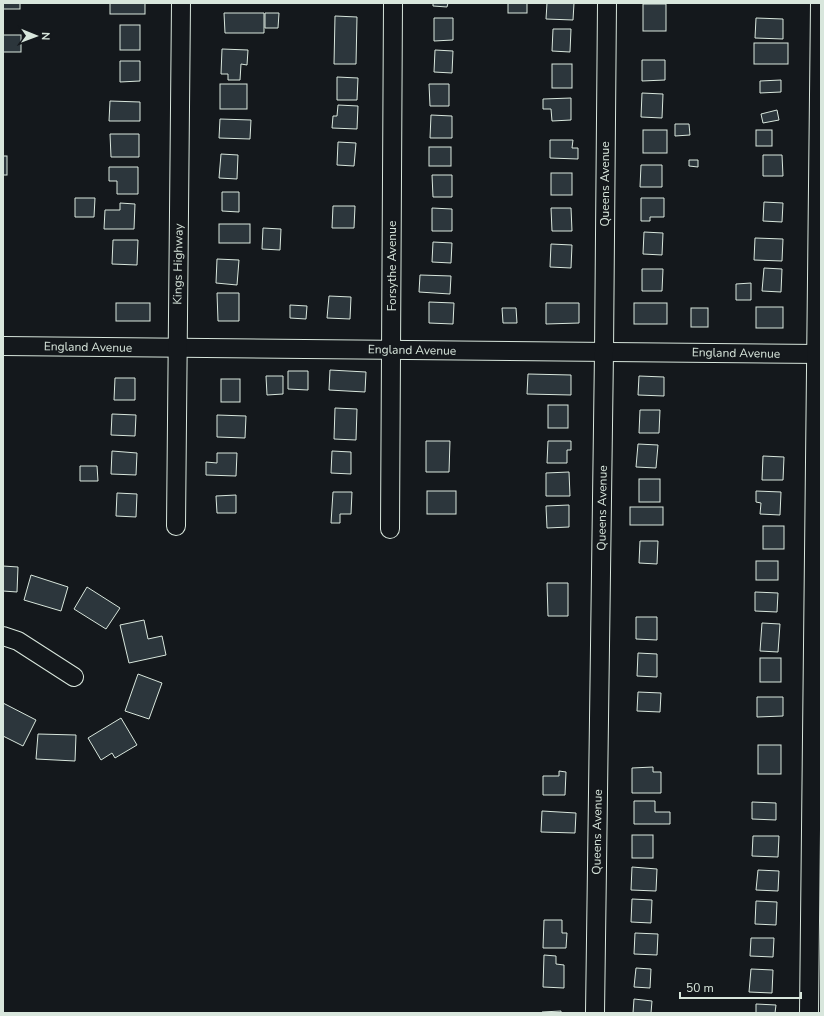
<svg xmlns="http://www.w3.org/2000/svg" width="824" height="1016" font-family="'Nunito Sans',sans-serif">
<rect width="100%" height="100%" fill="#14181c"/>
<!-- building -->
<g fill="#2c363c" stroke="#d8e6dc">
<rect x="3" y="3" width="17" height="6"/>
<rect x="110" y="3" width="35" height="11"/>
<path d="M 433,3 L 448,3 L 447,7 L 433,6 Z"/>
<rect x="508" y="3" width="19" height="10"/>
<path d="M 547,3 L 574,3 L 573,20 L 546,19 Z"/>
<rect x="643" y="4" width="23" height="27"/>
<path d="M 224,13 L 264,13 L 264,33 L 225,33 Z"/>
<path d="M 265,13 L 279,13 L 278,28 L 265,28 Z"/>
<path d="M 335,16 L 357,17 L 356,64 L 334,64 Z"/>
<path d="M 434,18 L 453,18 L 453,40 L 434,41 Z"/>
<path d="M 756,18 L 783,19 L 783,39 L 755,38 Z"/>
<rect x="120" y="25" width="20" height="25"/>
<path d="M 553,29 L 571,29 L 570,52 L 552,51 Z"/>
<rect x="3" y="35" width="18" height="17"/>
<rect x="754" y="43" width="34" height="21"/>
<path d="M 222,49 L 248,50 L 247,65 L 241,64 L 240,80 L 228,80 L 228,74 L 221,74 Z"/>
<path d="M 435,50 L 453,51 L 452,73 L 434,72 Z"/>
<path d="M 642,60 L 665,60 L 665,80 L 642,81 Z"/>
<path d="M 120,61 L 140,61 L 140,81 L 120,82 Z"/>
<rect x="552" y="64" width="20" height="24"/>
<path d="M 337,77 L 358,78 L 357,100 L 337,100 Z"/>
<path d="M 781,80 L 781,92 L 760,93 L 760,81 Z"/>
<rect x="220" y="84" width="27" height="25"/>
<path d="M 429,84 L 449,84 L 449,106 L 430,106 Z"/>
<path d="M 642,93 L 663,94 L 662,118 L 641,117 Z"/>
<path d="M 571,98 L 571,120 L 552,121 L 551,109 L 543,109 L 543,99 Z"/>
<path d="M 110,101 L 140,102 L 140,121 L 109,121 Z"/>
<path d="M 338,105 L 358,106 L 357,129 L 332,128 L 333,116 L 337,116 Z"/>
<path d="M 777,110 L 779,120 L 763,123 L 761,114 Z"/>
<path d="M 431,115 L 452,116 L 452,138 L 430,138 Z"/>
<path d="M 220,119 L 251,120 L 250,139 L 219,138 Z"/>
<path d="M 675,124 L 689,124 L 690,135 L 675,136 Z"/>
<rect x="643" y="130" width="24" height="23"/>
<rect x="756" y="130" width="16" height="16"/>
<path d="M 110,134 L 139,134 L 139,157 L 111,157 Z"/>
<path d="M 550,140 L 573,140 L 572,148 L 578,148 L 578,159 L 550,158 Z"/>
<path d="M 338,142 L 356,143 L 354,166 L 337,165 Z"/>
<rect x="429" y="147" width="22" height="19"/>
<path d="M 221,154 L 238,155 L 237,179 L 219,178 Z"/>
<path d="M 763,155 L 782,155 L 783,176 L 763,176 Z"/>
<rect x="3" y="156" width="4" height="19"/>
<path d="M 689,160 L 698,160 L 698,167 L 689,166 Z"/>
<path d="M 641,165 L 662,165 L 662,187 L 640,187 Z"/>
<path d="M 109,167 L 138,167 L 138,194 L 117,194 L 117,181 L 109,181 Z"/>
<rect x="551" y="173" width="21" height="22"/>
<path d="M 432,175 L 452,175 L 452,197 L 433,197 Z"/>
<path d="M 222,192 L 239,192 L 239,212 L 222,211 Z"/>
<path d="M 75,198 L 95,198 L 94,217 L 75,217 Z"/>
<path d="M 641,198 L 664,198 L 664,217 L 650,217 L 650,221 L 641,221 Z"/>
<path d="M 764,202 L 783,203 L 782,222 L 763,221 Z"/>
<path d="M 120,203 L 135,204 L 134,229 L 104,229 L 105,210 L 120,210 Z"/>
<path d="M 333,206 L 355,206 L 354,228 L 332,228 Z"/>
<path d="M 432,208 L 452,209 L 452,231 L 432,231 Z"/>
<path d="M 551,208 L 571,208 L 572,231 L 552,231 Z"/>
<rect x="219" y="224" width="31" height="19"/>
<path d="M 263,228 L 281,229 L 280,250 L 262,249 Z"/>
<path d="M 644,232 L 663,233 L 662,255 L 643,254 Z"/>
<path d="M 755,238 L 783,239 L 782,261 L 754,260 Z"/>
<path d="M 113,240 L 138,240 L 137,265 L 112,264 Z"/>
<path d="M 433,242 L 452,243 L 451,263 L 432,262 Z"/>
<path d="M 551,244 L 572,245 L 571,268 L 550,267 Z"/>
<path d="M 217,259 L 239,260 L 237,285 L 216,283 Z"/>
<path d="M 764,268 L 782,269 L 781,292 L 762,291 Z"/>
<path d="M 642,269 L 663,269 L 662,291 L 642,291 Z"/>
<path d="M 420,275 L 451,276 L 450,294 L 419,292 Z"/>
<path d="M 751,283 L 751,300 L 736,300 L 736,284 Z"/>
<path d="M 217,293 L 239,293 L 239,321 L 218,321 Z"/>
<path d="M 329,296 L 351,297 L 350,319 L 327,318 Z"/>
<path d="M 429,302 L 454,303 L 453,324 L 429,323 Z"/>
<rect x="116" y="303" width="34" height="18"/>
<path d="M 546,303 L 579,303 L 579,323 L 546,324 Z"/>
<rect x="634" y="303" width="33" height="21"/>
<path d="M 290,305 L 307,306 L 306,319 L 290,318 Z"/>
<rect x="756" y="307" width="27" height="21"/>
<path d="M 502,308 L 516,308 L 517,323 L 503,323 Z"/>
<rect x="691" y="308" width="17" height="19"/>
<path d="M 330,370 L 366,372 L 365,392 L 329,390 Z"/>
<path d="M 288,371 L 308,371 L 308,390 L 288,389 Z"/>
<path d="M 528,374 L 571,375 L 571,395 L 527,394 Z"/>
<path d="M 266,376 L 283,376 L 283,394 L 267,395 Z"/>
<path d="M 639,376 L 664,377 L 664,396 L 638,395 Z"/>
<path d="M 115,378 L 135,378 L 135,400 L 114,400 Z"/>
<rect x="221" y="379" width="19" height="23"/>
<rect x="548" y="405" width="20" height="23"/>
<path d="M 335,408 L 357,409 L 356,440 L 334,439 Z"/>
<path d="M 640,410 L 660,410 L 659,433 L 639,433 Z"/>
<path d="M 112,414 L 136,415 L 135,436 L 111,435 Z"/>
<path d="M 217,415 L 246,416 L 245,438 L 217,437 Z"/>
<path d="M 426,441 L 450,441 L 449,472 L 426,472 Z"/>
<path d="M 548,441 L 571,441 L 571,450 L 567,450 L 567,463 L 547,463 Z"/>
<path d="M 638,444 L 658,445 L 656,468 L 636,467 Z"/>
<path d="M 112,451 L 137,453 L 136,475 L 111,474 Z"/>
<path d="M 332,451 L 351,452 L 351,474 L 331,473 Z"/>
<path d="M 217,453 L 237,453 L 236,476 L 206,475 L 206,462 L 217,463 Z"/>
<path d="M 763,456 L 784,457 L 783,480 L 762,480 Z"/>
<path d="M 80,466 L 97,466 L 98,481 L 80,481 Z"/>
<path d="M 569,472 L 570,496 L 546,496 L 546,473 Z"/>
<rect x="639" y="479" width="21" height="23"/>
<rect x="427" y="491" width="29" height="23"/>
<path d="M 756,491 L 781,492 L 780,515 L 760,514 L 761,503 L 756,502 Z"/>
<path d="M 333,492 L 352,492 L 351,514 L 340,514 L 340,523 L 331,523 Z"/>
<path d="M 117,493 L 137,494 L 136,517 L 116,516 Z"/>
<path d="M 236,495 L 236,513 L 217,513 L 216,496 Z"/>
<path d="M 569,505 L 569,527 L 547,528 L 546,506 Z"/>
<rect x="630" y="507" width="33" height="18"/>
<rect x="763" y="526" width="21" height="23"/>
<path d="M 640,541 L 658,541 L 657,564 L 639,563 Z"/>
<rect x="756" y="561" width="22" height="19"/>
<path d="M 3,566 L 18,567 L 17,592 L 3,591 Z"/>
<path d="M 31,575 L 68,587 L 61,611 L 24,600 Z"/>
<path d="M 547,583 L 568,583 L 568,616 L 548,616 Z"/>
<path d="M 87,587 L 120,608 L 106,629 L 74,609 Z"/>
<path d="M 755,592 L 778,593 L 777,612 L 755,611 Z"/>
<path d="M 636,617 L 657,617 L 657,640 L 636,639 Z"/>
<path d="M 144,620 L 148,639 L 162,636 L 166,655 L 129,663 L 120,625 Z"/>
<path d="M 762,623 L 780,624 L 778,652 L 760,651 Z"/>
<path d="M 638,653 L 657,654 L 657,677 L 637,676 Z"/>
<rect x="760" y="658" width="21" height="24"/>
<path d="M 138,674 L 162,683 L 149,719 L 125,711 Z"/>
<path d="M 638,692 L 661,693 L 660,712 L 637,711 Z"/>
<path d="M 757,697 L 783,697 L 783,716 L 757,717 Z"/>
<path d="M 3,703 L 36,720 L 23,746 L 3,736 Z"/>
<path d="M 121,718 L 137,745 L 115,758 L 112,753 L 101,760 L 88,738 Z"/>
<path d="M 38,734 L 76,735 L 75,761 L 36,759 Z"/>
<rect x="758" y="745" width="23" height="29"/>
<path d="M 653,767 L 653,772 L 661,772 L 661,793 L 632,793 L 632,768 Z"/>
<path d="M 559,771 L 566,772 L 565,795 L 543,795 L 543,776 L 559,776 Z"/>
<path d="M 634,801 L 655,801 L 655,812 L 670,812 L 670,824 L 634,824 Z"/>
<path d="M 752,802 L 776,803 L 776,820 L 752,819 Z"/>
<path d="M 542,811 L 576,813 L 575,833 L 541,832 Z"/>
<rect x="632" y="835" width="21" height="23"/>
<path d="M 753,836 L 779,836 L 778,857 L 752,856 Z"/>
<path d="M 632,867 L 657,869 L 656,891 L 631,890 Z"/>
<path d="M 758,870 L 779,871 L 778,891 L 756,890 Z"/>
<path d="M 632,899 L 652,900 L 651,923 L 631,922 Z"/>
<path d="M 756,901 L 777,902 L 776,925 L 755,924 Z"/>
<path d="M 544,920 L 562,920 L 562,933 L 567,933 L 566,948 L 543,948 Z"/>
<path d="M 635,933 L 658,934 L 657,955 L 634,954 Z"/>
<path d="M 751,938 L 774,938 L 773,957 L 750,956 Z"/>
<path d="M 544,955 L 556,956 L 556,964 L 564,965 L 564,988 L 543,987 Z"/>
<path d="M 636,968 L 651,969 L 650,988 L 634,987 Z"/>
<path d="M 751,969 L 773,970 L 772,993 L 749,992 Z"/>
<path d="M 634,999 L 652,1001 L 651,1013 L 633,1013 Z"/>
<path d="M 756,1004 L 776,1005 L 775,1013 L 756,1013 Z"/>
<path d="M 561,1011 L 561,1013 L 542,1013 L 542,1012 Z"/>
</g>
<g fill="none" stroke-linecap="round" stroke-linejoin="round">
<!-- minor casing -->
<g stroke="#d8e6dc" stroke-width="20">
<g id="minor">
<path d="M 3,346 L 821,354"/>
<path d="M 176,526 L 181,3"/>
<path d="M 390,529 L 393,3"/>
<path d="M 3,636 L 18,641 L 74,677"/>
<path d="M 595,1013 L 604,352 L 607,3"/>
<path d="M 809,1013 L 820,3"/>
</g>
</g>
<!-- minor -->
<use href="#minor" stroke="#14181c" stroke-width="18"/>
</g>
<g text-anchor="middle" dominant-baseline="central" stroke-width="3" stroke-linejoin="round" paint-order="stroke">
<!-- street labels -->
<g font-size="12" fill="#d8e6dc" stroke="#14181c">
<text transform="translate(605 184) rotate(-90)">Queens Avenue</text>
<text transform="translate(178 264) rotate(-89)">Kings Highway</text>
<text transform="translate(392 266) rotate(-90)">Forsythe Avenue</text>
<text transform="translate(88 347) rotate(1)">England Avenue</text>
<text transform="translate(412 350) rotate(1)">England Avenue</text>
<text transform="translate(736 353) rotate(1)">England Avenue</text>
<text transform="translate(602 508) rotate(-89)">Queens Avenue</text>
<text transform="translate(597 832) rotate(-89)">Queens Avenue</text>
</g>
</g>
<!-- border -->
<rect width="824" height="1016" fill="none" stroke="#d8e6dc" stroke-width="8"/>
<!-- north arrow -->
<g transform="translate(36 36) rotate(91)" stroke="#14181c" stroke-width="3" paint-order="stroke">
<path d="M0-3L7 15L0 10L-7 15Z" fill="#d8e6dc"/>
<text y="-6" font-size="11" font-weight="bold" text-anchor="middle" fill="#d8e6dc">N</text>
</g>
<!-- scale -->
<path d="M680 992v6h121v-6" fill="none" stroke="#d8e6dc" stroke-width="2"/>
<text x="686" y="992" font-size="12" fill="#d8e6dc" stroke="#14181c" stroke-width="3" paint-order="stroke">50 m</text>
</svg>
